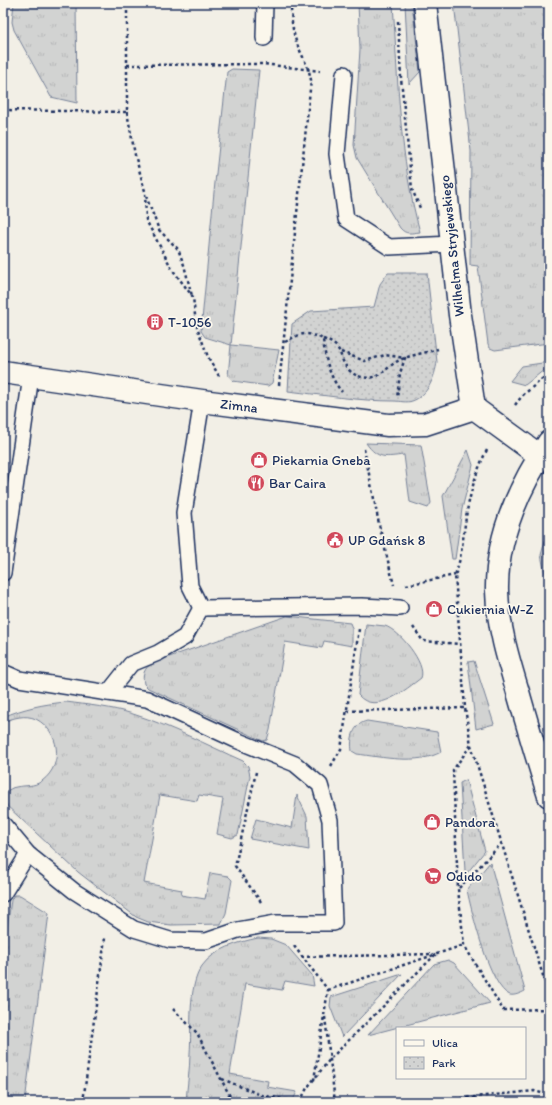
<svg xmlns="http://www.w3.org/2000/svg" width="552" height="1105" font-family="Itim,sans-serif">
<defs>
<pattern id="grass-tufts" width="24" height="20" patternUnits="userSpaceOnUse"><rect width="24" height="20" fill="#d2d3d2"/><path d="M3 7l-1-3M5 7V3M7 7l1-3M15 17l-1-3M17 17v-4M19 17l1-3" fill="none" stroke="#b4b5b7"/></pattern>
<pattern id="park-dots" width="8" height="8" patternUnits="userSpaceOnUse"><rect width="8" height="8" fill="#d2d3d2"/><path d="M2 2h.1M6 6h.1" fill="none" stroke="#b4b5b7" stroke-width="1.8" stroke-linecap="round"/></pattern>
</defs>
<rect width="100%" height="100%" fill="#f2efe6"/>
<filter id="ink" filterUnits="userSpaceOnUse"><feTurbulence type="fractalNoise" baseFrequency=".025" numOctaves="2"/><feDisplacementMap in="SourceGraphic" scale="8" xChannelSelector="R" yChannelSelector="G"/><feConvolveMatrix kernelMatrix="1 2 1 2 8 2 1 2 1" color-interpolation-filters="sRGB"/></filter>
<g filter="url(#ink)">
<!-- grass -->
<g fill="url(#grass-tufts)" stroke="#768198">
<path d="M 14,3 L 76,3 L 77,103 L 51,97 L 14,30 L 12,22 Z"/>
<path d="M 358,3 L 393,3 C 398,79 399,158 420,232 C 411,233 406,235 400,228 L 357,158 L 354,145 L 360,49 Z"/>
<path d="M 405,3 L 412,3 L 420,72 L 409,84 Z"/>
<path d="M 454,3 L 549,3 L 549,343 L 495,350 L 490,348 L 488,344 L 478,266 L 470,265 L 471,151 Z"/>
<path d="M 232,69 L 259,70 L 231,345 L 279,350 L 272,383 L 268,386 L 233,381 L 228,376 L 231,345 L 205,337 L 201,331 L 214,192 L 227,72 Z"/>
<path d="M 549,362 L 549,366 L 525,385 L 510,381 L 522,366 Z"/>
<path d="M 366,443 L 421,445 L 431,503 L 428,508 L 410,502 L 404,455 C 386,457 378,460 366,443 Z"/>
<path d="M 468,450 L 473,465 L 462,509 L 455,559 L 452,559 L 443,496 Z"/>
<path d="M 549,527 L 549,593 L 541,555 Z"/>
<path d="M 287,616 L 350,623 L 352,628 L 352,646 L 324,641 L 322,648 L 285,642 L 270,730 L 267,740 L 263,741 L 148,688 L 144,684 C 142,674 144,669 152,663 Z"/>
<path d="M 366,624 C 372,625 379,625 385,626 C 399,630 427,664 421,678 C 406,689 376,716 358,695 Z"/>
<path d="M 474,661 L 494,724 L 476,729 L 468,662 Z"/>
<path d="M 66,702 C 88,705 111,707 133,714 C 171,726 207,745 243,761 L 248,766 L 250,776 L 238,835 L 232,838 L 217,834 L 223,799 L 199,795 L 197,801 L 160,795 L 144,883 L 182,890 L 181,895 L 205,899 L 210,873 L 228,876 L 232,880 L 226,913 L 221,924 L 171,925 L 148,922 L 136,917 L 78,872 L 5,804 L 5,792 C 8,791 12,787 16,787 C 25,785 34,787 42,781 C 65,764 59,731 36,719 C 25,714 13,718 3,722 L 3,717 C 24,708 44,704 66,702 Z"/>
<path d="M 367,721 L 437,732 L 441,752 C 418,765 381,757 357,754 L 352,751 C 350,739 353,724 367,721 Z"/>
<path d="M 466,780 L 485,851 L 467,873 L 465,871 L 460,783 Z"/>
<path d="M 297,795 L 307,816 L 309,850 L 250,839 L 256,819 L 292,828 Z"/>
<path d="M 490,862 L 525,991 C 521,993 515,996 510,995 C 490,989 471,909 467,890 Z"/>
<path d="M 14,895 L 20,895 L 49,913 L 25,1102 L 3,1102 L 3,958 L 11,900 Z"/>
<path d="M 258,938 L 271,939 L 286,945 L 312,975 L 314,986 L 285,981 L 282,990 L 245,984 L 230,1074 L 268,1081 L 267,1087 L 297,1092 L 292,1102 L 186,1102 C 187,1086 190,1069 190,1053 C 192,1028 187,988 202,966 C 214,949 239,942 258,938 Z"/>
<path d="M 448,960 L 454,963 L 490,1003 L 368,1035 L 434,964 Z"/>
<path d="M 402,974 L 342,1037 L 330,1006 L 331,997 Z"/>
</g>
<!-- park -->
<path fill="url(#park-dots)" stroke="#768198" d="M 388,273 L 427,273 L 437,362 C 435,376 428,396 412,401 C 407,403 399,401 394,401 C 358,401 323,395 288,391 L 292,324 L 311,311 L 374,307 L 380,284 Z"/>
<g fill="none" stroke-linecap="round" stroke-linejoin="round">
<!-- lane casing -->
<g stroke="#1b2f5e" stroke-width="18">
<g id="lane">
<path d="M 264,38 L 265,3"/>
<path d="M 344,74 L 337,154 L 346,219 L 389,247 L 452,244"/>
<path d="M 202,401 L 184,513 L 190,586 L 201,608 L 362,606 L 400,608"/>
<path d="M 3,573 L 31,376"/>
<path d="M 3,672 L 19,679 L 147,699 L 236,740 L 295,764 L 320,785 L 330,820 L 334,923 L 276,923 L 238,930 L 206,941 L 170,940 L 134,929 L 74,891 L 28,854 L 3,824"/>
<path d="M 108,693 L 131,664 L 158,653 L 185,637 L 201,608"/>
<path d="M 3,894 L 28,854"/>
</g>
</g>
<!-- street casing -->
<g stroke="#1b2f5e" stroke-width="25">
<g id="street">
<path d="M 425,3 L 460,315 L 474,408 L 540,456"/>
<path d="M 3,372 L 202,401 L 388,425 L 425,424 L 474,408"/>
</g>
</g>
<!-- secondary casing -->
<g stroke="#1b2f5e" stroke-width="25">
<path id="secondary" d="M 549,442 C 520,485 496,538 497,591 C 498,626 508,659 518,692 C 528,727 538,761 549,796"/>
</g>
<!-- path -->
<g stroke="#1b2f5e" stroke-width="2.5" stroke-dasharray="3 3" stroke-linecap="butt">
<path d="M 398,21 L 401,78 L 412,189 L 420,208"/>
<path d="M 127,65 L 263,64 L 320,71"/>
<path d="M 3,110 L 127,112 L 127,3"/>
<path d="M 127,112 L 135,155 L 145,191 L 146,220 L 172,269 L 193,297 L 196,324 L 208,357 L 219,376"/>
<path d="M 146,196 L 159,230 L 178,249 L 184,265 L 192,296"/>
<path d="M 323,339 C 346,347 336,356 349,370 C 353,374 357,376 362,377 C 382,381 386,365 402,359 C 414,354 426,353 438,349"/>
<path d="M 285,342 C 301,333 306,331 323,339 C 325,358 329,377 342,392"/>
<path d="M 341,352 L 365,361 L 385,355 L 405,358 L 400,373 L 397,398"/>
<path d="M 279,385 L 311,80 C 309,67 302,56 297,44 C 292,30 291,17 291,3"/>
<path d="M 515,405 L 522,396 L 549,373"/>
<path d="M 364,449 L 380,529 L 394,585"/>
<path d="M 487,450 C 477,469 471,490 467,511 C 463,533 463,554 455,575 L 465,708 L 471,745 L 549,995"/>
<path d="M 406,585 L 455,575"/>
<path d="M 544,623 L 549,619"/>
<path d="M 413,627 L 423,641 L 460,644"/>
<path d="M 347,711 L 465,708"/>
<path d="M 471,745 L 453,770 L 458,889 L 464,945 L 503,1010 L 549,1009"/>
<path d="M 331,766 L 341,749 L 359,629"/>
<path d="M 256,772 L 235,866 L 261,902"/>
<path d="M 459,888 L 502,843"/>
<path d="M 294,946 L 328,990 L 314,1080"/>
<path d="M 301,957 L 433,954"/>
<path d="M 328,990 L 464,945"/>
<path d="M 173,1009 L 197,1033 L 233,1102"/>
<path d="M 325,1017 L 335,1102"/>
<path d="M 222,1079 L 261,1095 L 298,1102"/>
<path d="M 84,1099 L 106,1102"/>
<path d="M 83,1102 L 105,938"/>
<path d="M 300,1102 L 307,1088 L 330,1059 L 436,954"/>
<path d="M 329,1102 L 335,1098"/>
<path d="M 425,1102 L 534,1091 L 549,1095"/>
</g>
<!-- lane -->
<use href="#lane" stroke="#fbf7ec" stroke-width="15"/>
<!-- street -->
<use href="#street" stroke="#fbf7ec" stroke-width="22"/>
<!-- secondary -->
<use href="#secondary" stroke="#fbf7ec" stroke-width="22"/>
</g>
</g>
<!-- icons -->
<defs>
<g id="building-disc" transform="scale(0.9)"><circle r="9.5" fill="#d1495b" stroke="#fbf7ec"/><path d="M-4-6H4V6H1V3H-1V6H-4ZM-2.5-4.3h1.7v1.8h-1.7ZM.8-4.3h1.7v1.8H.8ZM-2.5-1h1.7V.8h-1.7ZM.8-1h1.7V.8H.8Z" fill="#fff"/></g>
<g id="shop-disc" transform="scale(0.9)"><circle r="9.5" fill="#d1495b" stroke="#fbf7ec"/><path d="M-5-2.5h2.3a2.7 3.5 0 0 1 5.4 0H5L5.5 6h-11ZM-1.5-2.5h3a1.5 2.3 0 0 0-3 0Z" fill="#fff"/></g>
<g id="restaurant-disc" transform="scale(0.9)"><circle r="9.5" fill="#d1495b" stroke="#fbf7ec"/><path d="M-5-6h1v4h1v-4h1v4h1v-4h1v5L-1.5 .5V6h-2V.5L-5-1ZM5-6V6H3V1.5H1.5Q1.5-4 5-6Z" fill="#fff"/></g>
<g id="civic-disc" transform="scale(0.9)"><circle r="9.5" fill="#d1495b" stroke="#fbf7ec"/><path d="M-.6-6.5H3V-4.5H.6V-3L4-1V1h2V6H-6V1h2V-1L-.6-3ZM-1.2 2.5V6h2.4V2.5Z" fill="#fff"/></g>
<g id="supermarket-disc" transform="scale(0.9)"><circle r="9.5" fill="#d1495b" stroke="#fbf7ec"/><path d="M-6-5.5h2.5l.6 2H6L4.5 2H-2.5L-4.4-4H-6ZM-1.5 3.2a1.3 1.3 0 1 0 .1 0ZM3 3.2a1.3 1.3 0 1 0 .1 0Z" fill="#fff"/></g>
</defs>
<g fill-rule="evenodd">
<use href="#building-disc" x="155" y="322"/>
<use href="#shop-disc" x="259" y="460"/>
<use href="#restaurant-disc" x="256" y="483"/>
<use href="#civic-disc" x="335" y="540"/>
<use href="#shop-disc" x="434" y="609"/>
<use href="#shop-disc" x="432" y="822"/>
<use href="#supermarket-disc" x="433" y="876"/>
</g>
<g text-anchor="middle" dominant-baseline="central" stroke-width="3.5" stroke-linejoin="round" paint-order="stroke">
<!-- street labels -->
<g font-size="14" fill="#1b2f5e" stroke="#fbf7ec">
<text transform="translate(452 246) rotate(-96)">Wilhelma Stryjewskiego</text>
<text transform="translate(239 406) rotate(7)">Zimna</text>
</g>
<!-- poi labels -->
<g font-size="14" fill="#1b2f5e" stroke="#fbf7ec" text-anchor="start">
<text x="168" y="322">T-1056</text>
<text x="272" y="460">Piekarnia Gneba</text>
<text x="269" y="483">Bar Caira</text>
<text x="348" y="540">UP Gdańsk 8</text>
<text x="447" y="609">Cukiernia W-Z</text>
<text x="445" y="822">Pandora</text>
<text x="446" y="876">Odido</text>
</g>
</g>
<!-- margin -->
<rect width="552" height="1105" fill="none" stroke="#fbf7ec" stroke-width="16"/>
<rect x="8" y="8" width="536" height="1089" fill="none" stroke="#1b2f5e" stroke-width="1.5" filter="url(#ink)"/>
<!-- legend -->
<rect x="396" y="1027" width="130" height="52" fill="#fbf7ec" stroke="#a1a7b3"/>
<rect x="404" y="1040" width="20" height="6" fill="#fbf7ec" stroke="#a1a7b3"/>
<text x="432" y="1047" font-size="12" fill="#1b2f5e">Ulica</text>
<rect x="404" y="1057" width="20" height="12" fill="url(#park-dots)" stroke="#a1a7b3"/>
<text x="432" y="1067" font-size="12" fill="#1b2f5e">Park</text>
</svg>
